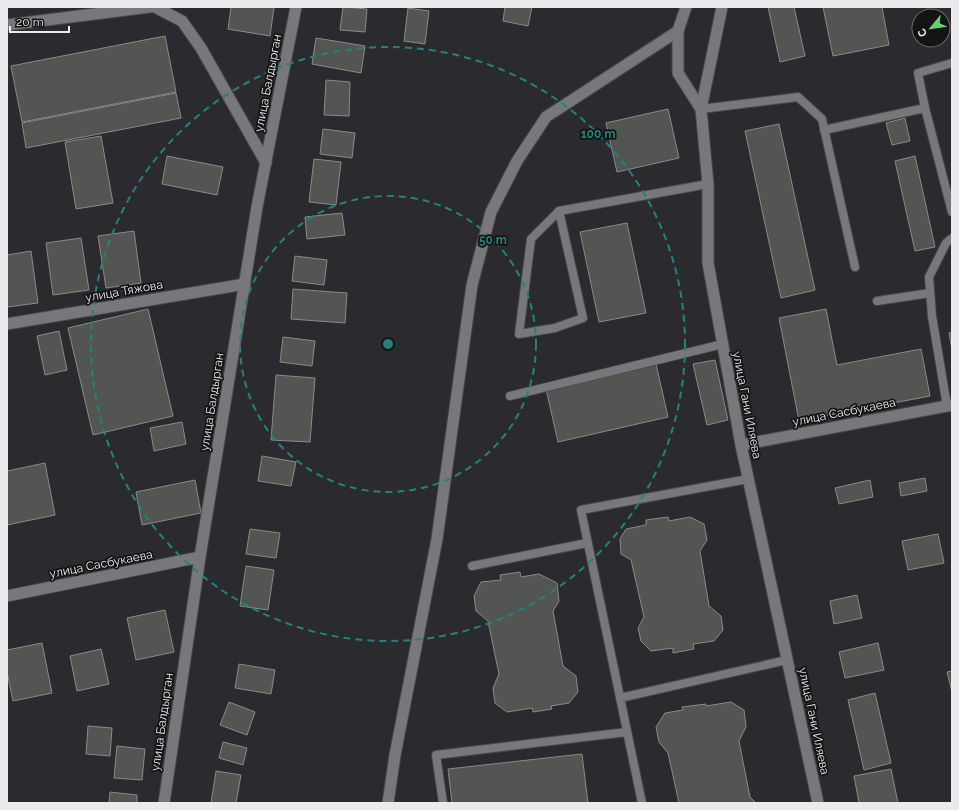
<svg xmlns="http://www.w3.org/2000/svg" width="959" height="810" font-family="Raleway,sans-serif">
<rect width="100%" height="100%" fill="#2b2b2f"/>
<!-- building -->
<g fill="#525552" stroke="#888b88">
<path d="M 231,7 L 274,7 L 270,36 L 228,29 Z"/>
<path d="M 343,7 L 367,9 L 365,32 L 340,30 Z"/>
<path d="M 505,7 L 532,7 L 528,26 L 503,21 Z"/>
<path d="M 768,7 L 794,7 L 805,56 L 780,62 Z"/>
<path d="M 823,7 L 882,7 L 889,45 L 833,56 Z"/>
<path d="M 408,8 L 429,11 L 425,44 L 404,41 Z"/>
<path d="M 165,36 L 176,92 L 22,122 L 11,66 Z"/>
<path d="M 316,38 L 365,46 L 361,73 L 312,64 Z"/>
<path d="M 326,80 L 350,82 L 349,116 L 324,115 Z"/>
<path d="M 176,93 L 181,118 L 26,148 L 22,123 Z"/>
<path d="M 668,109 L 679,158 L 617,172 L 606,123 Z"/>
<path d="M 905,118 L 910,141 L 892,145 L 886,123 Z"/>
<path d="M 779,124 L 815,290 L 781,298 L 745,131 Z"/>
<path d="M 323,129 L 355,133 L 352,158 L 320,154 Z"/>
<path d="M 101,136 L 113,203 L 76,209 L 65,142 Z"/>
<path d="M 167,156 L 223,167 L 217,195 L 162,184 Z"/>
<path d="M 915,156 L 935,247 L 915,251 L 895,161 Z"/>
<path d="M 314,159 L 341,162 L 336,205 L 309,202 Z"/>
<path d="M 342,213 L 345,235 L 307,239 L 305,217 Z"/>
<path d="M 627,223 L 646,313 L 599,322 L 580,232 Z"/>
<path d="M 134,231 L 141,283 L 106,288 L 98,236 Z"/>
<path d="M 81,238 L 89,290 L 53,295 L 46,243 Z"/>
<path d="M 31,251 L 38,303 L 7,307 L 7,255 Z"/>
<path d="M 295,256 L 327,260 L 324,285 L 292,281 Z"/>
<path d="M 293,289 L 347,293 L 345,323 L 291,319 Z"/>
<path d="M 148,309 L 173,416 L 93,435 L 68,328 Z"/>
<path d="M 826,309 L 837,365 L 921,349 L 930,396 L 799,421 L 779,318 Z"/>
<path d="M 59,331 L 67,370 L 45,375 L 37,336 Z"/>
<path d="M 952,332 L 952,350 L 949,333 Z"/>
<path d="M 283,337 L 315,341 L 312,366 L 280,362 Z"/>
<path d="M 715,360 L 728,420 L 707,425 L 693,364 Z"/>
<path d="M 656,364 L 668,417 L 558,442 L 546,389 Z"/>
<path d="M 276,375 L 315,378 L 310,442 L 271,440 Z"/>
<path d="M 182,422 L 186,444 L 154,451 L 150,428 Z"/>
<path d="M 262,456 L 296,462 L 291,486 L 258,481 Z"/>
<path d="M 45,463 L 55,515 L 7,525 L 7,471 Z"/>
<path d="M 925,478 L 927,491 L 901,496 L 899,483 Z"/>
<path d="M 195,480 L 201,513 L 142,525 L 136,492 Z"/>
<path d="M 870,480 L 873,497 L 839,504 L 835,488 Z"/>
<path d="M 668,517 L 669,521 L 690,517 L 704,524 L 707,540 L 700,551 L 709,606 L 721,616 L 723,630 L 714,641 L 693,644 L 694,649 L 673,653 L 673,648 L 651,651 L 641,641 L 638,628 L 644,617 L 631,560 L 621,554 L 620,539 L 626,529 L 646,525 L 646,520 Z"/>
<path d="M 250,529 L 280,533 L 276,558 L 246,554 Z"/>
<path d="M 938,534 L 944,563 L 908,570 L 902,541 Z"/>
<path d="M 246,566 L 274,570 L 268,610 L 240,606 Z"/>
<path d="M 520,572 L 521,577 L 539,574 L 557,583 L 559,601 L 553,611 L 563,666 L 576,676 L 578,692 L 569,703 L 551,706 L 552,709 L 533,712 L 532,708 L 507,712 L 495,703 L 493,688 L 499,674 L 488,621 L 476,611 L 474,596 L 481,582 L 501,580 L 500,575 Z"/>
<path d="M 857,595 L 862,618 L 834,624 L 830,601 Z"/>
<path d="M 165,610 L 174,652 L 136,660 L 127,618 Z"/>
<path d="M 42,643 L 52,693 L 13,701 L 7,672 L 7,650 Z"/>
<path d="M 878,643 L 884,670 L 845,678 L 839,652 Z"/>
<path d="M 101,649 L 109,684 L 77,691 L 70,656 Z"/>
<path d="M 239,664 L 275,670 L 271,694 L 235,688 Z"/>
<path d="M 952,671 L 952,692 L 947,672 Z"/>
<path d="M 875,693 L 891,763 L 864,770 L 848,700 Z"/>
<path d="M 229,702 L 255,712 L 247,735 L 220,725 Z"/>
<path d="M 731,702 L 744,710 L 746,727 L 739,741 L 750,797 L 756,803 L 679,803 L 668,753 L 659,742 L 656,727 L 665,713 L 683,710 L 682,707 L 706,704 L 706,706 Z"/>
<path d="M 88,726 L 112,728 L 110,756 L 86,754 Z"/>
<path d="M 223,742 L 247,748 L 243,765 L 219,758 Z"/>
<path d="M 117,746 L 145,749 L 142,780 L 114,778 Z"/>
<path d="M 582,754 L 588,803 L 452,803 L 448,769 Z"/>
<path d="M 891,769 L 898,803 L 859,803 L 854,776 Z"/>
<path d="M 216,771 L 241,775 L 236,803 L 211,803 Z"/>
<path d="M 110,792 L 137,795 L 137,803 L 109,803 Z"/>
</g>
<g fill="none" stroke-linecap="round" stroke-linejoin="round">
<!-- service casing -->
<g stroke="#47484a" stroke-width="10">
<g id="service">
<path d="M 925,108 L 952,212"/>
<path d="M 701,109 L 798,97 L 822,119 L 855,267"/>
<path d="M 824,130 L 925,108 L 918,73 L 952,63"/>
<path d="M 559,211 L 583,318 L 555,328 L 519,334 L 531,239 L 559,211 L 708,184"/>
<path d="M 877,301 L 930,293"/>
<path d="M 510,396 L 723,344"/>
<path d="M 947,406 L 932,316 L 929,277 L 946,243 L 952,238"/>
<path d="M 472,566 L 587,543"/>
<path d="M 620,698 L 787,660"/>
<path d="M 443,803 L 436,755 L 627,732"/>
<path d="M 642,803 L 581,510 L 748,479"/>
</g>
</g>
<!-- minor casing -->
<g stroke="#47484a" stroke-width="13">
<g id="minor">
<path d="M 155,7 L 182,21 L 201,48 L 266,163"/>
<path d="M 686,7 L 678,31 L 678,73 L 701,109"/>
<path d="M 722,7 L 701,109 L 708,184 L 708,263 L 741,445 L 818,803"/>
<path d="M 7,25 L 150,7"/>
<path d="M 7,324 L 245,284"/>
<path d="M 741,445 L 952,405"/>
<path d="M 7,596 L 200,557"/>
<path d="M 164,803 L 200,557 L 257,207 L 296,7"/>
<path d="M 388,803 L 395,755 L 437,539 L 472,285 L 491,212 L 517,161 L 546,117 L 678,31"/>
</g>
</g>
<!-- service -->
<use href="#service" stroke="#78787c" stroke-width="8"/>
<!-- minor -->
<use href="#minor" stroke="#78787c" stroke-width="11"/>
</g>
<!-- distance rings -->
<g fill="none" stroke="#25827b" stroke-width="2" stroke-dasharray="7 5">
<circle cx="388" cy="344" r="148"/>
<circle cx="388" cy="344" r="297"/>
</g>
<g text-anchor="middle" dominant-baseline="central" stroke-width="3.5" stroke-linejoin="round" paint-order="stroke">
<!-- street labels -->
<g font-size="12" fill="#ebebed" stroke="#141415">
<text transform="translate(268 83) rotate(-79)">улица Балдырган</text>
<text transform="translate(124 291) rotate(-10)">улица Тяжова</text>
<text transform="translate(212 402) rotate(-81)">улица Балдырган</text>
<text transform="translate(747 405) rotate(79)">улица Гани Иляева</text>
<text transform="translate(844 412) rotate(-11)">улица Сасбукаева</text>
<text transform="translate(101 564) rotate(-11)">улица Сасбукаева</text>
<text transform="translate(814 721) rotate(78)">улица Гани Иляева</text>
<text transform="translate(162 722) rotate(-82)">улица Балдырган</text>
</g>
</g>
<circle cx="388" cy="344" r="6" fill="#25827b" stroke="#141415" stroke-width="2"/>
<g font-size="12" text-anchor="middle" font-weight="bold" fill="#25827b" stroke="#141415" stroke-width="3.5" stroke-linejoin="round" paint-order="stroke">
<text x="598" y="138">100 m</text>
<text x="493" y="244">50 m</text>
</g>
<!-- border -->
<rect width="959" height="810" fill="none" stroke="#ebebed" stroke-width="16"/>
<!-- north arrow -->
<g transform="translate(931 28) rotate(241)"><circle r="19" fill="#141415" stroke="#6a6a6b"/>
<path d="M0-3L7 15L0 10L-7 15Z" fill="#5ed56c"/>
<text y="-6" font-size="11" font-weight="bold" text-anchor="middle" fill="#ebebed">С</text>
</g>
<!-- scale -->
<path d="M10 26v6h59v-6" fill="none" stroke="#ebebed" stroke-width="2"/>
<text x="16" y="26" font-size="12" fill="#ebebed" stroke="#141415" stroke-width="3" paint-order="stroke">20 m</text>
</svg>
